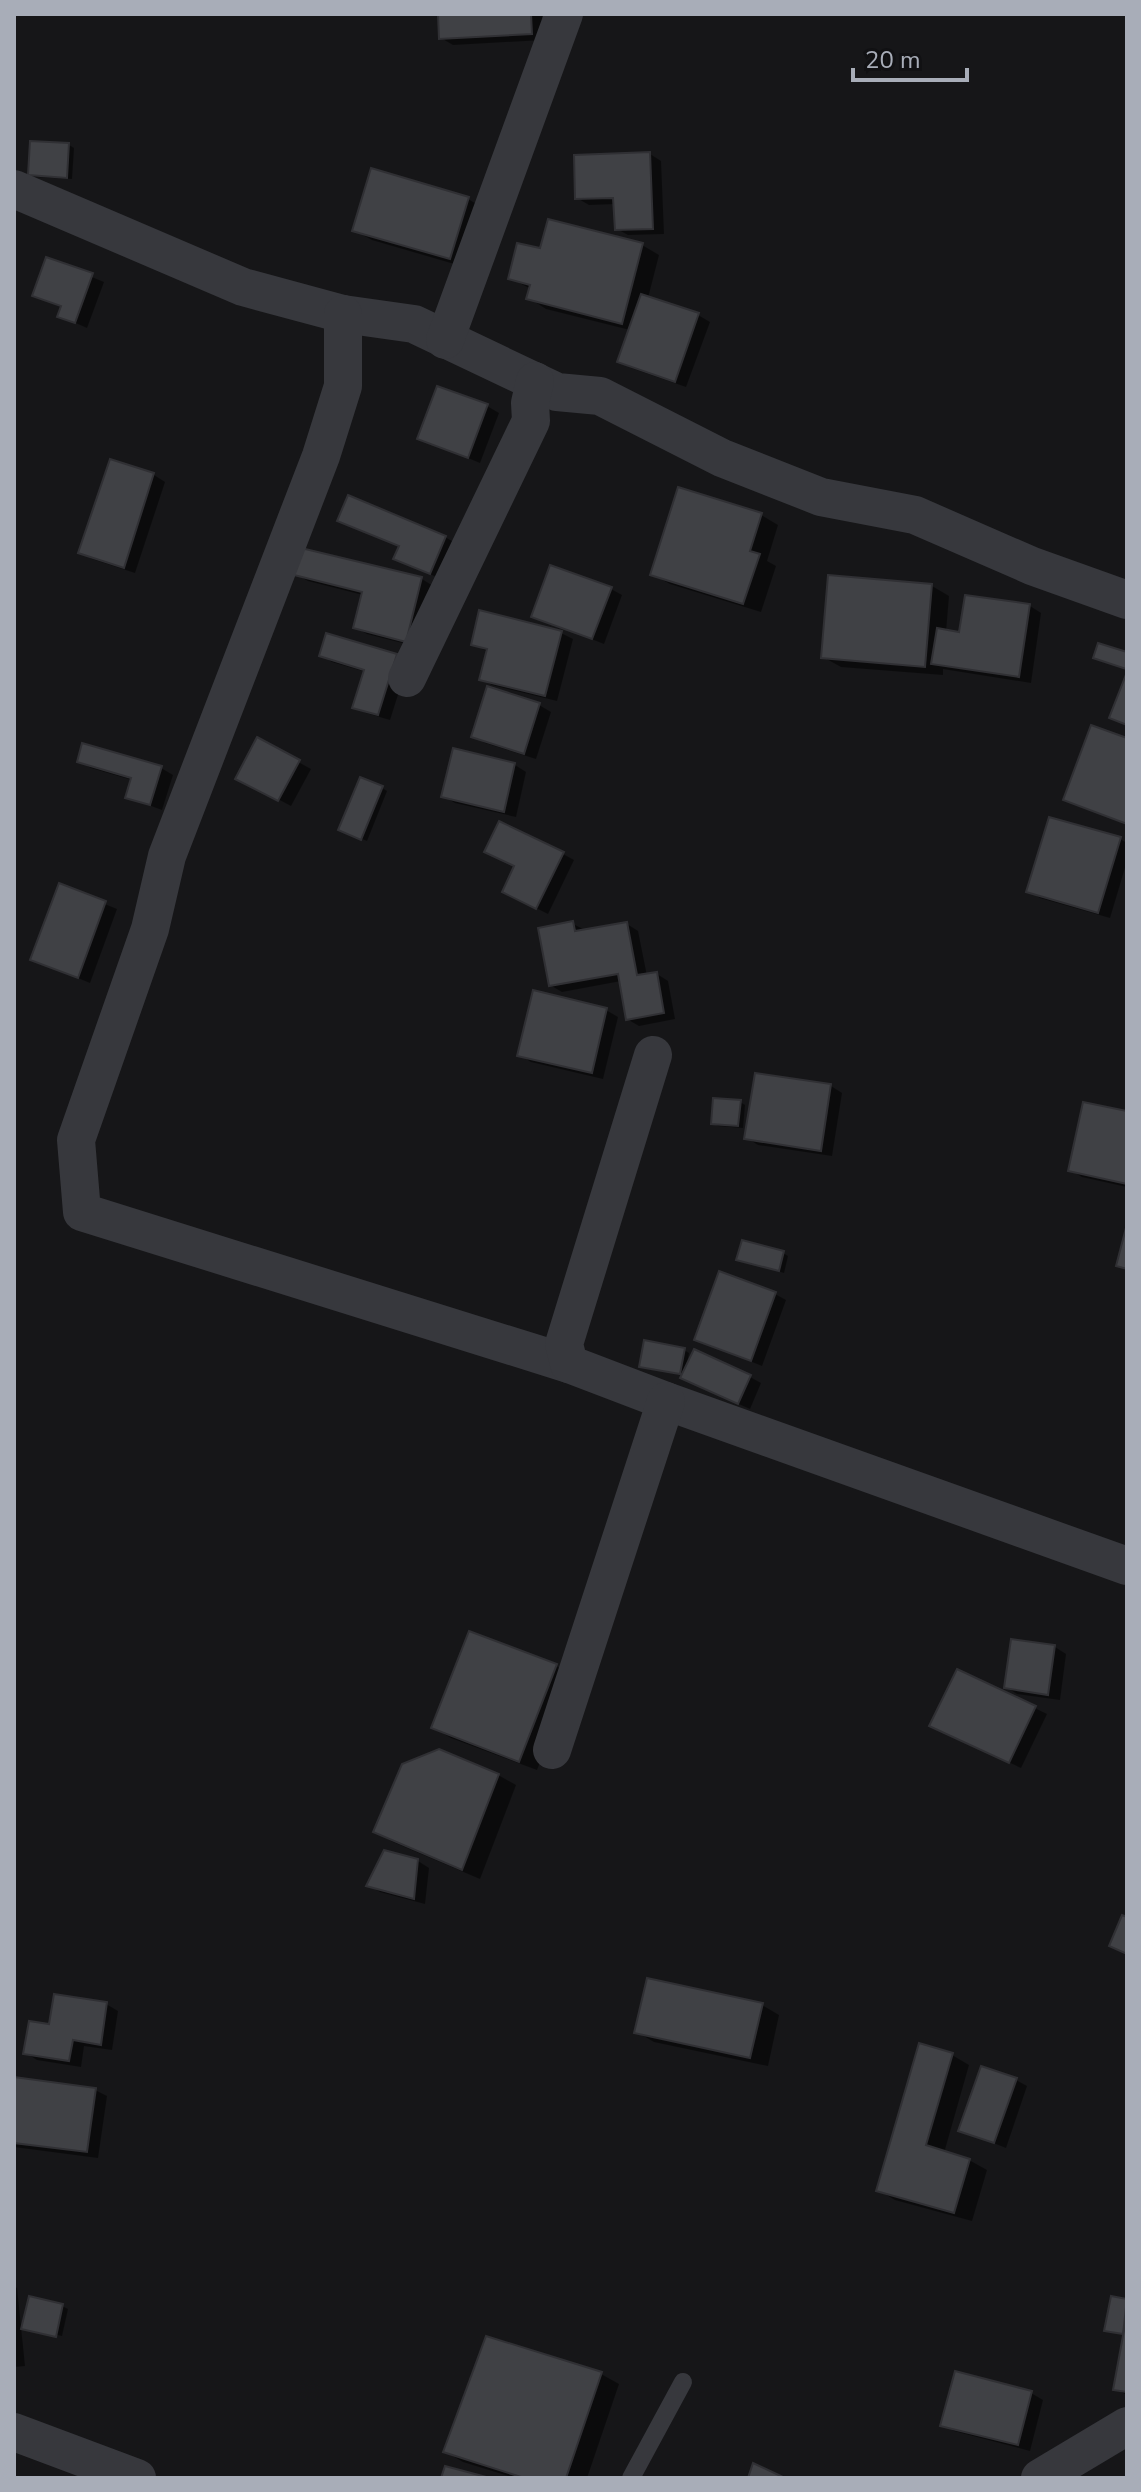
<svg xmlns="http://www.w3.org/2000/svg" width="1141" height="2492" font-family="'Nunito Sans',sans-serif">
<rect width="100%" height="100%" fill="#161618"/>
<!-- shadow -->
<g fill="#0007">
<path d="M 440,14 L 542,14 L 543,40 L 453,45 L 441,38 Z"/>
<path d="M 69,145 L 74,148 L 72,179 L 35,177 L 30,174 Z"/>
<path d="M 650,154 L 661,161 L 664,234 L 628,235 L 617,229 L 616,204 L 589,205 L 577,198 Z"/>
<path d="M 468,199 L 485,209 L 468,268 L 372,240 L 354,230 Z"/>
<path d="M 642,245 L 659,255 L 648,298 L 698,315 L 710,322 L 686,387 L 631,368 L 620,361 L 630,330 L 546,309 L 529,298 L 531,289 L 510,278 L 541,251 Z"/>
<path d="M 48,259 L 104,282 L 87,328 L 60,316 L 63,308 L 35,295 Z"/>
<path d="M 487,406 L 499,413 L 480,463 L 420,438 Z"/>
<path d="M 111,462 L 154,475 L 165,482 L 135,573 L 92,559 L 81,552 Z"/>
<path d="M 761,515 L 778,525 L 767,561 L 776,566 L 761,612 L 670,584 L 652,574 Z"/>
<path d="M 340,520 L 445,537 L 457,544 L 442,579 L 407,565 L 401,547 Z"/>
<path d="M 303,550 L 422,579 L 433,586 L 418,647 L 367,634 L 355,627 L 363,595 L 308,581 L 296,574 Z"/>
<path d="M 932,586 L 949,596 L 946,632 L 961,634 L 1030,606 L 1041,613 L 1031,683 L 943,669 L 943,675 L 841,667 L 823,657 Z"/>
<path d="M 611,589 L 622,595 L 604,644 L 533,616 Z"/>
<path d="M 561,633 L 573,639 L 557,701 L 492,685 L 481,679 L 488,652 L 473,644 Z"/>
<path d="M 327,635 L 396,656 L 408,663 L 390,720 L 366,713 L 354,707 L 366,672 L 332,662 L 321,655 Z"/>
<path d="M 539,705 L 551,712 L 536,759 L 485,743 L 473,736 Z"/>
<path d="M 258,740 L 311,769 L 291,806 L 250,784 Z"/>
<path d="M 1127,740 L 1127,825 L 1065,799 Z"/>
<path d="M 84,745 L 161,768 L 173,775 L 162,810 L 127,797 L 132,780 L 91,768 L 79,761 Z"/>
<path d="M 454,751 L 515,765 L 526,772 L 516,817 L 455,803 L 443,796 Z"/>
<path d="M 382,788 L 387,791 L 367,841 L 346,832 Z"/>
<path d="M 1120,839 L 1127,843 L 1127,861 L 1110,918 L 1040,898 L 1029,891 Z"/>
<path d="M 563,854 L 574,860 L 548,914 L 516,898 L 516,866 Z"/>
<path d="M 60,886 L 117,909 L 90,983 L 32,959 Z"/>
<path d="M 573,924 L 585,930 L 627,924 L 638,931 L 647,976 L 657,974 L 668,981 L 675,1019 L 639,1026 L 627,1019 L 621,981 L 562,992 L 550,985 Z"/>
<path d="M 606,1010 L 618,1017 L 603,1079 L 531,1062 L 520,1055 Z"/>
<path d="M 757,1075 L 831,1086 L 842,1093 L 832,1156 L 758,1145 L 747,1138 Z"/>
<path d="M 740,1102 L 745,1105 L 743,1128 L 718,1126 L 713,1123 Z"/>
<path d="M 1127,1113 L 1127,1187 L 1082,1177 L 1070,1170 Z"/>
<path d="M 783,1253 L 788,1256 L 784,1273 L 739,1259 Z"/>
<path d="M 775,1294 L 786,1300 L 762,1366 L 696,1339 Z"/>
<path d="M 684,1350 L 689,1353 L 687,1364 L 750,1377 L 761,1383 L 750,1409 L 694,1384 L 684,1376 L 641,1366 Z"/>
<path d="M 1013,1641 L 1055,1647 L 1066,1654 L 1060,1700 L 1017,1694 L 1006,1687 Z"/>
<path d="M 556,1666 L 573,1676 L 537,1770 L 451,1738 L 434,1728 Z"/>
<path d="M 958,1671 L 1047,1714 L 1021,1768 L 944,1732 Z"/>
<path d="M 498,1775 L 516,1785 L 480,1879 L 393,1842 L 376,1832 Z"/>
<path d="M 418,1861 L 429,1868 L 425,1904 L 380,1892 L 368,1885 Z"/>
<path d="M 106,2004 L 118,2011 L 112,2050 L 84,2046 L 81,2067 L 37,2060 L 26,2053 L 51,2026 Z"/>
<path d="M 762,2005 L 779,2015 L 768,2066 L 654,2042 L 637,2032 Z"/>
<path d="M 952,2055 L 969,2065 L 944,2153 L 969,2160 L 987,2170 L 972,2221 L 895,2200 L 878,2190 Z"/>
<path d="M 14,2079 L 95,2090 L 107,2096 L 98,2158 L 14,2147 Z"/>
<path d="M 1016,2080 L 1027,2086 L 1006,2148 L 961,2130 Z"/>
<path d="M 14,2286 L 17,2288 L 25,2366 L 14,2367 Z"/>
<path d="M 1112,2298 L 1127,2301 L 1127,2395 L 1116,2389 L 1125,2336 L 1106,2330 Z"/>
<path d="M 62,2306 L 68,2309 L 62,2336 L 27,2328 Z"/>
<path d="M 601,2374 L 619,2384 L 587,2478 L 515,2478 L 463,2462 L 446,2452 Z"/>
<path d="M 1031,2393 L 1043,2400 L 1030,2451 L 954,2431 L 943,2425 Z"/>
</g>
<!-- building -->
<g fill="#404145" stroke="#303034" stroke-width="2">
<path d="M 438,14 L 531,14 L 532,34 L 439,39 Z"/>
<path d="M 30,141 L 69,143 L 67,178 L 28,175 Z"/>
<path d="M 650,152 L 653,229 L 615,230 L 613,198 L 575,199 L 574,155 Z"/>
<path d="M 371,168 L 469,197 L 450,259 L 352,231 Z"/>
<path d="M 548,219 L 643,243 L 622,324 L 526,299 L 530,285 L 508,279 L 517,243 L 540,248 Z"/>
<path d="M 46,257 L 93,273 L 75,323 L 57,317 L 61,306 L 32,296 Z"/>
<path d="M 641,294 L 699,313 L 675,382 L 617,362 Z"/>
<path d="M 437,386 L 488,404 L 468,458 L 417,439 Z"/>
<path d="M 110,459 L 154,473 L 124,568 L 78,553 Z"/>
<path d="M 678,487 L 762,513 L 750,551 L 760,554 L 743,604 L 650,575 Z"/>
<path d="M 348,495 L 446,536 L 430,574 L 393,559 L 399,546 L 337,521 Z"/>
<path d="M 301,548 L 422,577 L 406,642 L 353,628 L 362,592 L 294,575 Z"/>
<path d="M 550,565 L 612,587 L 592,639 L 531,617 Z"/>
<path d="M 828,575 L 932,584 L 925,667 L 821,658 Z"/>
<path d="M 965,595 L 1030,604 L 1019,677 L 931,664 L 937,628 L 959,632 Z"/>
<path d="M 479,610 L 562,631 L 545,696 L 479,680 L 487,649 L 471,645 Z"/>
<path d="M 326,633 L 397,654 L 378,715 L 352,708 L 364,670 L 319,656 Z"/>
<path d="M 1098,643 L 1127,652 L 1126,669 L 1093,658 Z"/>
<path d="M 1127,672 L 1127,725 L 1109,718 Z"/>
<path d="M 487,686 L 540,703 L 524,754 L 471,737 Z"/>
<path d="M 1091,725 L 1127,738 L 1127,824 L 1063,800 Z"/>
<path d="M 257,737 L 300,760 L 278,801 L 235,779 Z"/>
<path d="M 82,743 L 162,766 L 150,805 L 125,798 L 131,778 L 77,762 Z"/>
<path d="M 453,748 L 515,763 L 504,812 L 441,797 Z"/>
<path d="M 360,777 L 383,786 L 361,840 L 338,830 Z"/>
<path d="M 1049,817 L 1121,837 L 1098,913 L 1026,892 Z"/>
<path d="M 499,821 L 564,852 L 536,909 L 502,892 L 514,866 L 484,852 Z"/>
<path d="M 59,883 L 106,901 L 78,978 L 30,960 Z"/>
<path d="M 573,921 L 575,931 L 627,922 L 637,975 L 657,972 L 664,1013 L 626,1020 L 618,974 L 549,986 L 538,928 Z"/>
<path d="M 533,990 L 607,1008 L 592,1073 L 517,1056 Z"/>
<path d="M 755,1073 L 831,1084 L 821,1151 L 744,1139 Z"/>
<path d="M 713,1098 L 741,1100 L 738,1126 L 711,1124 Z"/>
<path d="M 1083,1102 L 1127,1111 L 1127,1184 L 1068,1171 Z"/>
<path d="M 1127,1224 L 1127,1269 L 1116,1266 Z"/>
<path d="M 742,1240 L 784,1251 L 779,1271 L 736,1260 Z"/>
<path d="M 719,1271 L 776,1292 L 751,1361 L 694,1340 Z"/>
<path d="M 644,1340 L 685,1348 L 680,1374 L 639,1367 Z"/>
<path d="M 694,1349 L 751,1375 L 738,1404 L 680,1378 Z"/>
<path d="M 469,1631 L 557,1664 L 519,1762 L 431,1728 Z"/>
<path d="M 1011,1639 L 1055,1645 L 1048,1695 L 1004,1688 Z"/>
<path d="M 957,1669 L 1036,1706 L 1009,1763 L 929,1726 Z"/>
<path d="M 439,1749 L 499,1774 L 462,1870 L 373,1832 L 402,1764 Z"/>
<path d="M 384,1850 L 418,1859 L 414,1899 L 366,1886 Z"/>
<path d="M 1122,1915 L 1127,1917 L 1127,1954 L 1109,1946 Z"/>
<path d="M 647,1978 L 763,2003 L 750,2058 L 634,2033 Z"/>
<path d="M 54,1994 L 107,2002 L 101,2045 L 73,2040 L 69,2061 L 23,2054 L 29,2021 L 49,2024 Z"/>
<path d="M 919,2043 L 953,2053 L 926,2145 L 970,2159 L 954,2213 L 876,2191 Z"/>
<path d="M 981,2066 L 1017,2078 L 994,2143 L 958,2131 Z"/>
<path d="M 14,2077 L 96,2088 L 87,2152 L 14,2143 Z"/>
<path d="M 29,2296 L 63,2304 L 56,2337 L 21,2329 Z"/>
<path d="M 1111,2296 L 1127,2299 L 1123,2334 L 1104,2331 Z"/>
<path d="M 1127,2314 L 1127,2392 L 1113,2390 Z"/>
<path d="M 486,2336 L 602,2372 L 566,2478 L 524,2478 L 443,2452 Z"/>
<path d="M 955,2371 L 1032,2391 L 1018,2445 L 940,2426 Z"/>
<path d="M 753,2463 L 785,2478 L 748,2478 Z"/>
<path d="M 445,2466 L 490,2478 L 441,2478 Z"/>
</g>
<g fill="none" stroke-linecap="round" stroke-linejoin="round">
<!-- service -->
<path stroke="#37383d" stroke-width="18" d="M 631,2478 L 683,2382"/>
<!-- minor -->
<g stroke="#37383d" stroke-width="38">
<path d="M 14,189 L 243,287 L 343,314 L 414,324 L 557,392 L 600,396 L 722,458 L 821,497 L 915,515 L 1032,566 L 1127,600"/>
<path d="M 343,314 L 343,386 L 321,456 L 167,856 L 150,929 L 76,1140 L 82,1212 L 569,1364"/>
<path d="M 445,340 L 564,14"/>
<path d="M 407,678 L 531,421 L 530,403 L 535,381"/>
<path d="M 653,1055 L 564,1344 L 569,1364 L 666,1401 L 1127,1566"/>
<path d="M 552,1750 L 666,1401"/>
<path d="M 14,2432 L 137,2478"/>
<path d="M 1040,2478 L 1127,2426"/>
</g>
</g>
<!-- border -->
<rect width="1141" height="2492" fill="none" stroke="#a8adb8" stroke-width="32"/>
<!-- scale -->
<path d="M853 68v12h114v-12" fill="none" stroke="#a8adb8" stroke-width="4"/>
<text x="865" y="68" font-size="24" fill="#a8adb8" stroke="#111113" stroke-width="6" paint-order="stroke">20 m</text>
</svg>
